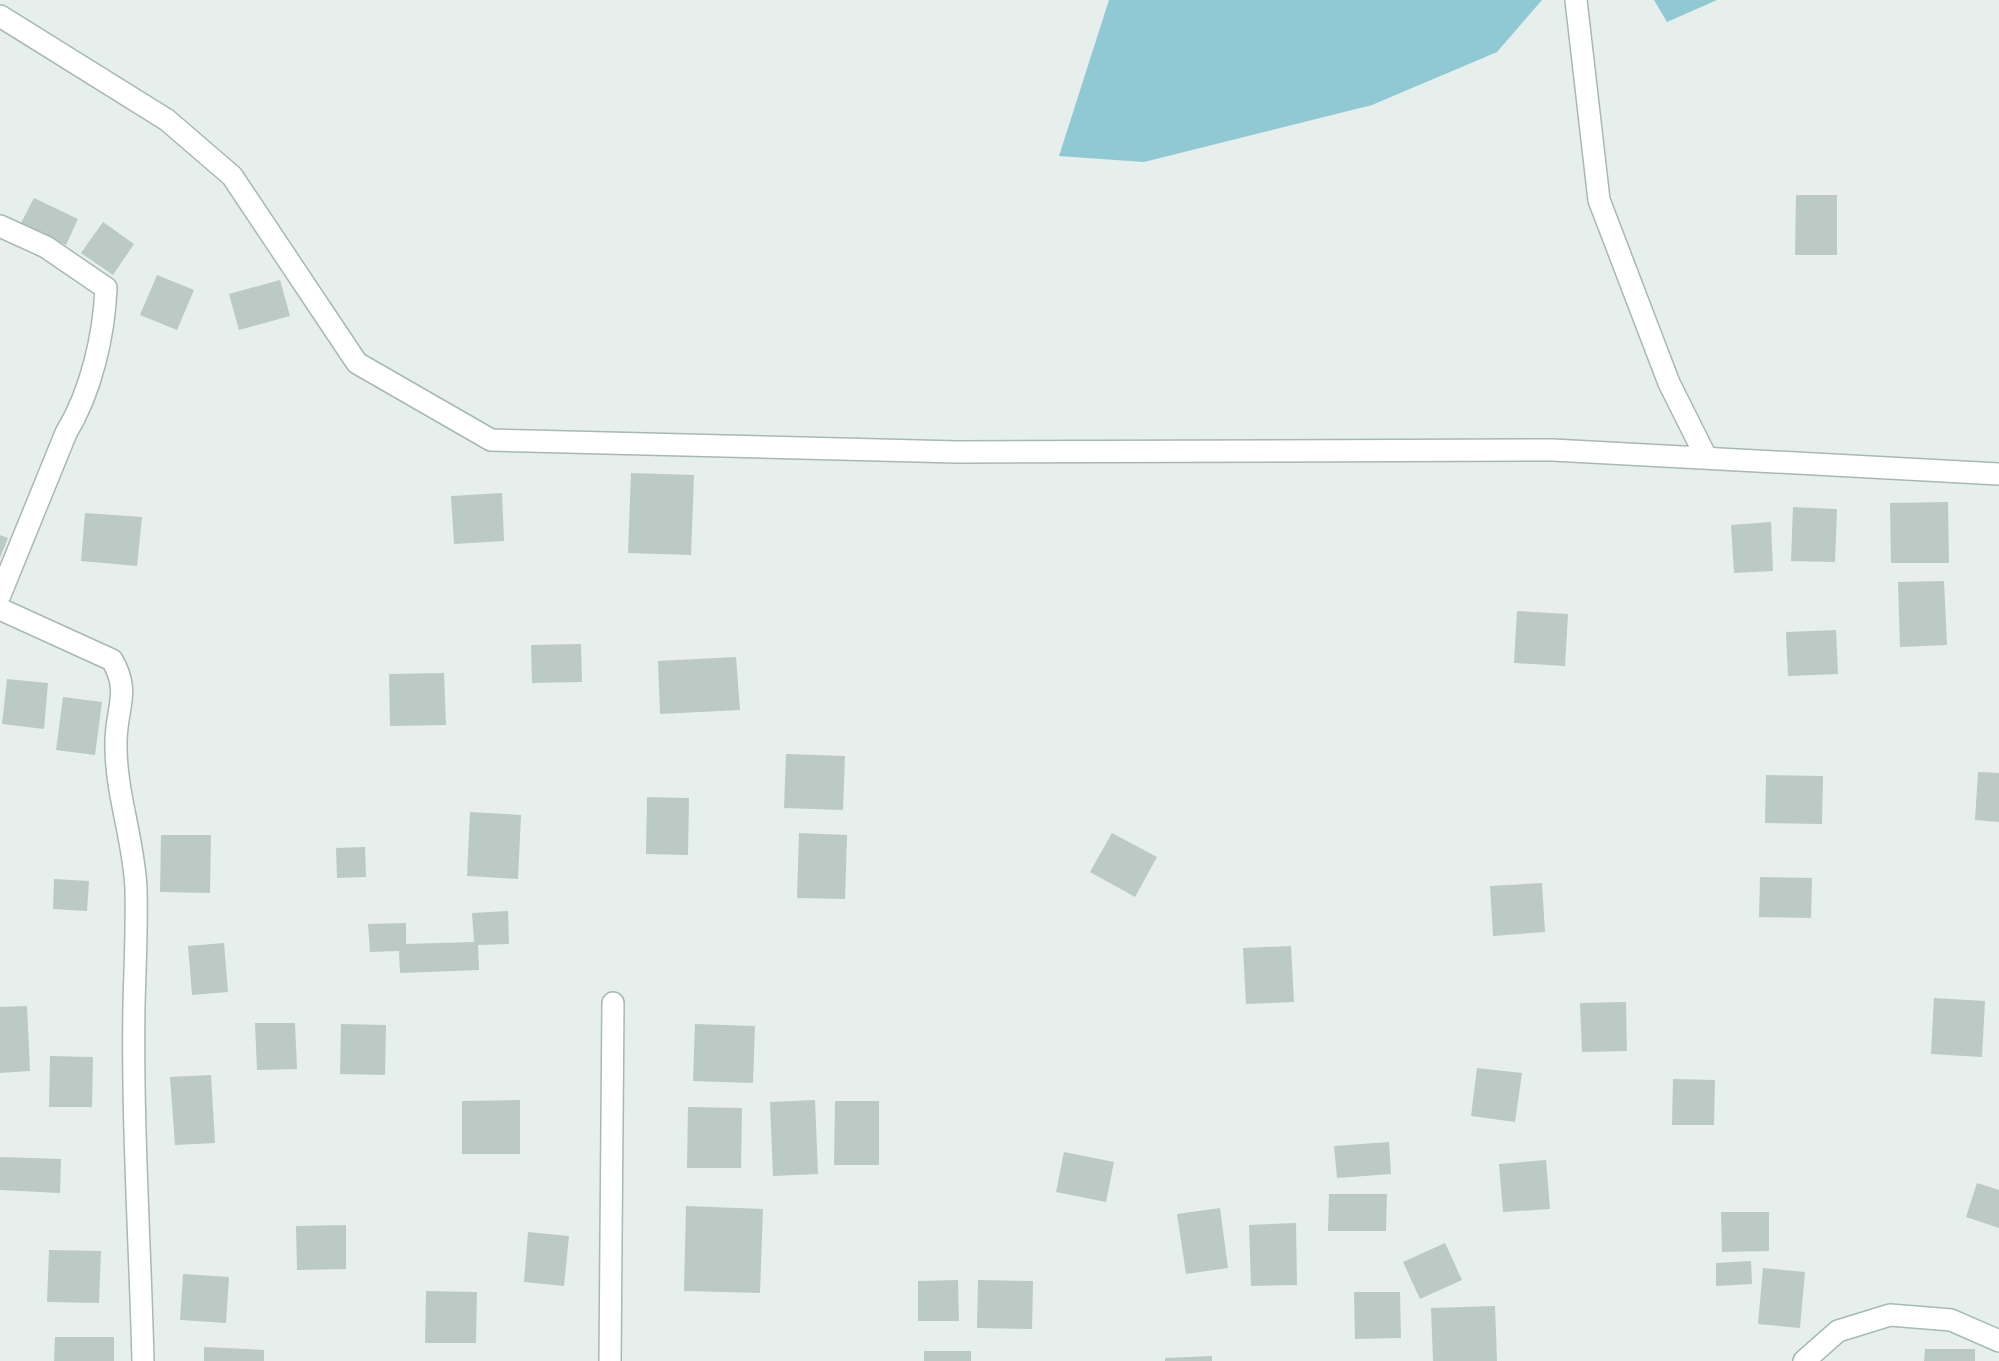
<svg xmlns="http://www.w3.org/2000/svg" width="1999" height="1361" font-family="Roboto,sans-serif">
<rect width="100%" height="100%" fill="#e6efeb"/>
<!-- water -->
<g fill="#8ec9d4">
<path d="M 1109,0 L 1542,0 L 1497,52 L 1372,105 L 1144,162 L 1059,156 Z"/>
<path d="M 1654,0 L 1717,0 L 1667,22 Z"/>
</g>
<!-- building -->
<g fill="#bbcac4">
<path d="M 1796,195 L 1837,195 L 1837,255 L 1795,255 Z"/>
<path d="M 34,198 L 78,219 L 66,245 L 21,223 Z"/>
<path d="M 103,222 L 134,244 L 113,275 L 81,253 Z"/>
<path d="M 157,275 L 194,290 L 177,330 L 140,315 Z"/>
<path d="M 280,280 L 290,316 L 239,330 L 229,294 Z"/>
<path d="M 631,473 L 694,475 L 691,555 L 628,553 Z"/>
<path d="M 502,493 L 504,541 L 454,544 L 451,496 Z"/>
<path d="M 1948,502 L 1949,563 L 1891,563 L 1890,503 Z"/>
<path d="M 1793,507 L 1837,509 L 1835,562 L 1791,561 Z"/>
<path d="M 85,513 L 142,517 L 137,566 L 81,561 Z"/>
<path d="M 1771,522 L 1773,571 L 1734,573 L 1731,525 Z"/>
<path d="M 0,535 L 8,538 L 0,558 Z"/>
<path d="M 1944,581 L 1947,645 L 1900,647 L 1898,582 Z"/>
<path d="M 1517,611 L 1568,614 L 1565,666 L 1514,663 Z"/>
<path d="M 1836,630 L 1838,674 L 1788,676 L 1786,632 Z"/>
<path d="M 581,644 L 582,682 L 532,683 L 531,645 Z"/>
<path d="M 736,657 L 740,710 L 660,714 L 658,661 Z"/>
<path d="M 444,673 L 446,725 L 390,726 L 389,674 Z"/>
<path d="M 7,679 L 48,683 L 44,729 L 2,724 Z"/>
<path d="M 63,697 L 102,702 L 95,755 L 56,750 Z"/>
<path d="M 786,754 L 845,756 L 843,810 L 784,808 Z"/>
<path d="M 1978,772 L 1999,773 L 1999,822 L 1975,820 Z"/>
<path d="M 1766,775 L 1823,776 L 1822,824 L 1765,823 Z"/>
<path d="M 647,797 L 689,798 L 688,855 L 646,854 Z"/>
<path d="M 470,812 L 521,815 L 518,879 L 467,876 Z"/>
<path d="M 799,833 L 847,835 L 845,899 L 797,898 Z"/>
<path d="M 1112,833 L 1157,857 L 1135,897 L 1090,872 Z"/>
<path d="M 161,835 L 211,835 L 210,893 L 160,892 Z"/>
<path d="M 365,847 L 366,877 L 337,878 L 336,848 Z"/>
<path d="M 1760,877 L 1812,878 L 1811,918 L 1759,917 Z"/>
<path d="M 54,879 L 89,881 L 87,911 L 53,909 Z"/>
<path d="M 1542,883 L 1545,932 L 1493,936 L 1490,886 Z"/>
<path d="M 508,911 L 509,944 L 478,945 L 479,970 L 400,973 L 399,951 L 370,952 L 368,924 L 406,923 L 406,944 L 474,942 L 472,913 Z"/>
<path d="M 224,943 L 228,992 L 192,995 L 188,946 Z"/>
<path d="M 1291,946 L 1294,1002 L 1246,1004 L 1243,948 Z"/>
<path d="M 1934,998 L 1985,1001 L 1982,1057 L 1931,1054 Z"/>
<path d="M 1626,1002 L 1627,1051 L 1582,1052 L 1580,1003 Z"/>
<path d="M 27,1006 L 30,1071 L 0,1073 L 0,1007 Z"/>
<path d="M 255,1023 L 295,1023 L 297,1069 L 257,1070 Z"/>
<path d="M 341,1024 L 386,1025 L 385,1075 L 340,1074 Z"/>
<path d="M 695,1024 L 755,1026 L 753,1083 L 693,1081 Z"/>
<path d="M 50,1056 L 93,1057 L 92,1107 L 49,1107 Z"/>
<path d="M 1477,1068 L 1522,1073 L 1515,1122 L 1471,1116 Z"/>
<path d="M 211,1075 L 215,1143 L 175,1145 L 170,1077 Z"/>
<path d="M 1673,1079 L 1715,1080 L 1714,1125 L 1672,1125 Z"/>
<path d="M 520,1100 L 520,1154 L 462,1154 L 462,1101 Z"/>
<path d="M 815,1100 L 818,1174 L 773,1176 L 770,1102 Z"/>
<path d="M 835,1101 L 879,1101 L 879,1165 L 834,1165 Z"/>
<path d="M 688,1107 L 742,1108 L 741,1168 L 687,1168 Z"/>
<path d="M 1389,1142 L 1391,1174 L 1337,1178 L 1334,1146 Z"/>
<path d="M 1064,1152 L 1114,1162 L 1106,1202 L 1056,1192 Z"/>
<path d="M 0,1157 L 61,1159 L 60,1193 L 0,1190 Z"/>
<path d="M 1546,1160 L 1550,1209 L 1503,1212 L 1499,1164 Z"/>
<path d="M 1977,1183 L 1999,1190 L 1999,1228 L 1966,1217 Z"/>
<path d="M 1329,1194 L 1387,1194 L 1386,1231 L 1328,1231 Z"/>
<path d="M 686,1206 L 763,1209 L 760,1293 L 684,1291 Z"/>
<path d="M 1220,1208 L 1228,1268 L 1186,1274 L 1177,1214 Z"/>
<path d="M 1721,1212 L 1769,1212 L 1769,1251 L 1722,1252 Z"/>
<path d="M 1296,1223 L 1297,1285 L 1251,1286 L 1249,1225 Z"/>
<path d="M 346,1225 L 346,1269 L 297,1270 L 296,1226 Z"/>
<path d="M 528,1232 L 569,1236 L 564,1286 L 524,1282 Z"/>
<path d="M 1445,1243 L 1462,1280 L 1420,1299 L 1403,1262 Z"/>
<path d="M 49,1250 L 101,1251 L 99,1303 L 47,1302 Z"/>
<path d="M 1751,1261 L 1752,1284 L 1716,1286 L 1716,1263 Z"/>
<path d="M 1763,1268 L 1805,1272 L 1800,1328 L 1758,1324 Z"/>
<path d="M 183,1274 L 229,1277 L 226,1323 L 180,1320 Z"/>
<path d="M 958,1280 L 959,1321 L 918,1321 L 918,1281 Z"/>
<path d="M 978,1280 L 1033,1281 L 1032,1329 L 977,1328 Z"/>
<path d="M 426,1291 L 477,1292 L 476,1343 L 425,1343 Z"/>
<path d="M 1354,1292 L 1400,1292 L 1401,1338 L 1355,1339 Z"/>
<path d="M 1495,1306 L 1497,1361 L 1433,1361 L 1431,1308 Z"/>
<path d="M 55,1337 L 114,1337 L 114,1361 L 54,1361 Z"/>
<path d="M 204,1347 L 264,1350 L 264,1361 L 204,1361 Z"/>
<path d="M 1925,1349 L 1975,1349 L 1975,1361 L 1924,1361 Z"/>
<rect x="924" y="1351" width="47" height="10"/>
<path d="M 1212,1356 L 1212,1361 L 1165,1361 L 1165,1358 Z"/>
</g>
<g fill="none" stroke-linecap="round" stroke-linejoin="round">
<!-- street casing -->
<g stroke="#a8b8b2" stroke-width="24">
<g id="street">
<path d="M 1576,0 L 1599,200 L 1669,383 L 1706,457"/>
<path d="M 0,16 L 167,120 L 232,176 L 357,363 L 491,440 L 957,452 L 1553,450 L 1999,474"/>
<path d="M 0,226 L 46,247 L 106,288 C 104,336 91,392 66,433 L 0,595"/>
<path d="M 0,609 L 112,660 C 131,692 116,708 116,742 C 115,792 134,839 136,889 C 137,928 135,966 134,1005 C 132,1123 140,1243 143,1361"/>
<path d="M 610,1361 L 613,1003"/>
</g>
</g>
<!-- secondary casing -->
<g stroke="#a4bbb3" stroke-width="24">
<path id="secondary" d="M 1804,1361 L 1838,1331 L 1890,1315 L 1951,1320 L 1999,1341"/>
</g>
<!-- street -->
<use href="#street" stroke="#fff" stroke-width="21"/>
<!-- secondary -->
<use href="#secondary" stroke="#fff" stroke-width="21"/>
</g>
</svg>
